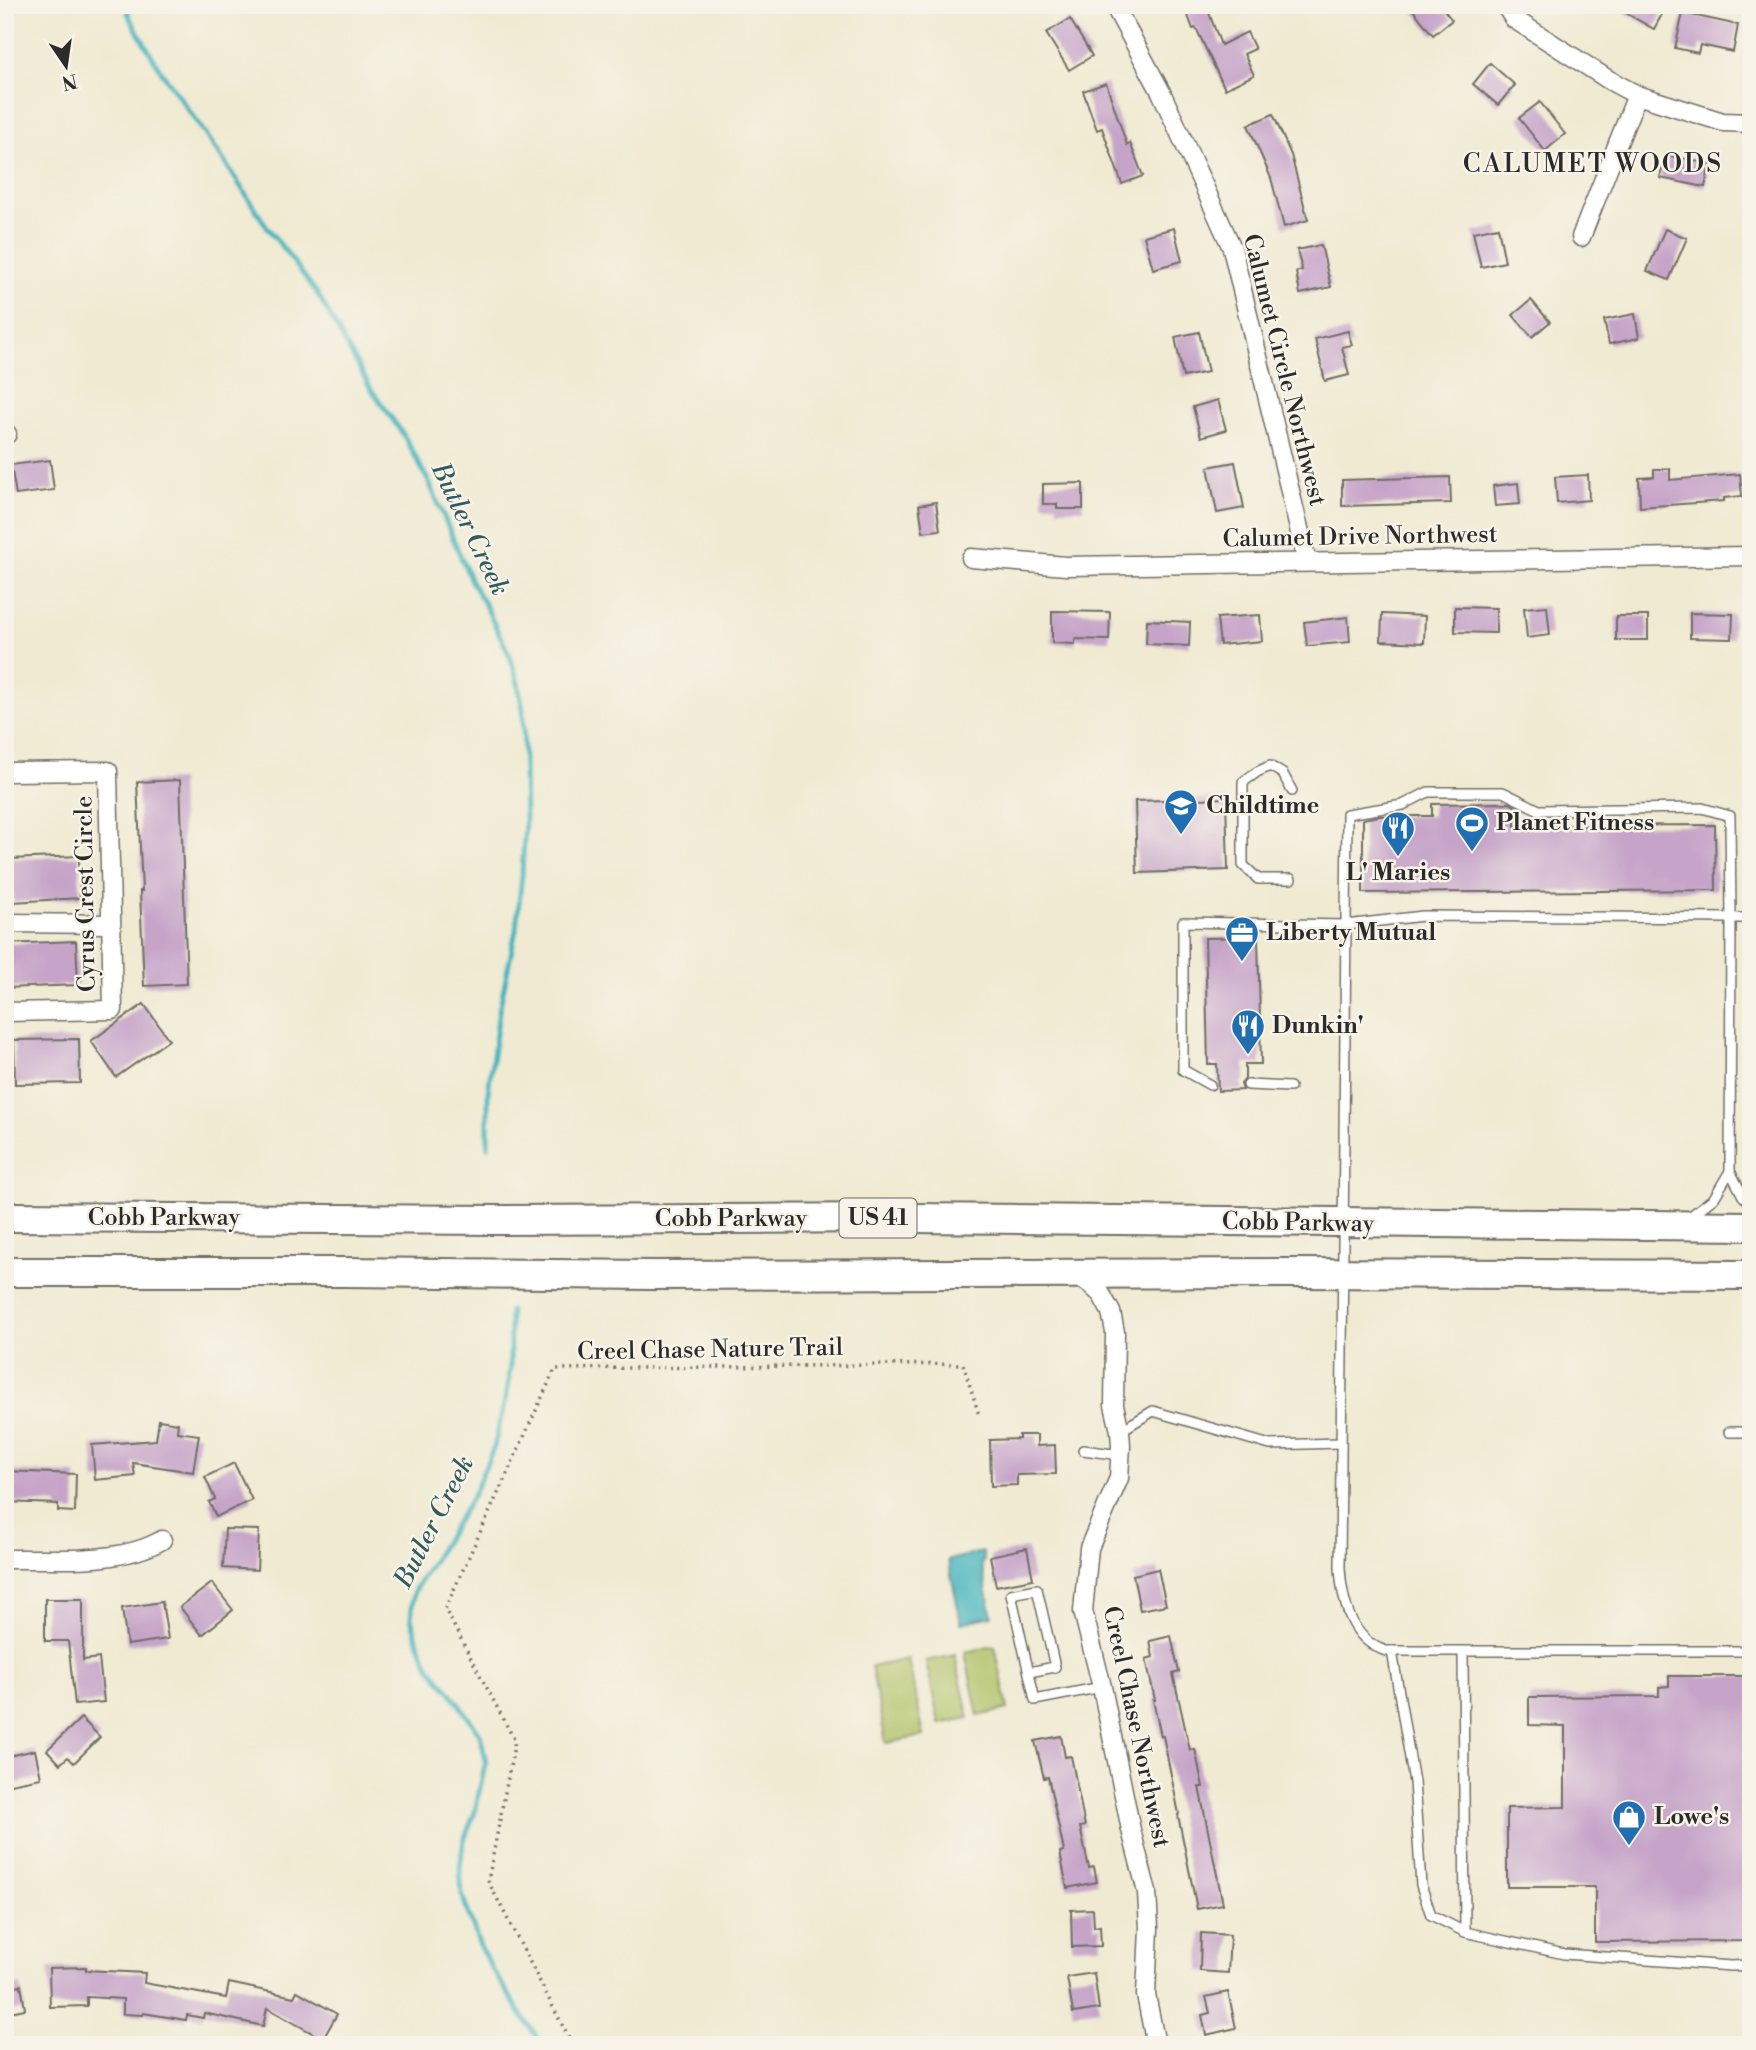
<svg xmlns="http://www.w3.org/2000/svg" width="1756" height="2050" font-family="'Libre Bodoni',serif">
<rect width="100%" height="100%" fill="#f7f3e8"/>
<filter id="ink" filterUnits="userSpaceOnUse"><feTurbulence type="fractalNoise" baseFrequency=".0143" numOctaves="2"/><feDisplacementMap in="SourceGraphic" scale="14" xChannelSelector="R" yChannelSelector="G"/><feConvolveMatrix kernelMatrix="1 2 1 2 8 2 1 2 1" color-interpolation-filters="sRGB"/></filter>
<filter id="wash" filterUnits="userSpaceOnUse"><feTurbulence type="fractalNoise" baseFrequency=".00686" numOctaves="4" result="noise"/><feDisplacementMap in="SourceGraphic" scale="28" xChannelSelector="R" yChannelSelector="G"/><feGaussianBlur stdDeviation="1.57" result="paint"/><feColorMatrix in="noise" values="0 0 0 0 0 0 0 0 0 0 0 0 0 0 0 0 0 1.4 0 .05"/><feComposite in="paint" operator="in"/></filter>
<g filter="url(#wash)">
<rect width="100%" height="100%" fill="#f0ead2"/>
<!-- green -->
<g fill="#afc165" stroke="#6d7648" stroke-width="2">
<path d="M 995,1646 L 1008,1709 L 978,1716 L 965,1652 Z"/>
<path d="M 955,1655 L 969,1718 L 939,1724 L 926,1661 Z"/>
<path d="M 908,1659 L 924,1736 L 886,1743 L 871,1667 Z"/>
</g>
<!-- water -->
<path fill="#43b3bd" stroke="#376f74" stroke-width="2" d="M 983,1552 L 984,1561 L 981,1562 L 992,1616 L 961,1623 L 948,1560 Z"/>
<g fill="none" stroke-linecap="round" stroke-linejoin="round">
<!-- stream -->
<g stroke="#43b3bd" stroke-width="5">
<path d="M 125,5 L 131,20 L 159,68 L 222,158 L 267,227 L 317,293 L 371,389 L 403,434 L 429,482 L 472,583 L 486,607 L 510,656 L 518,683 L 523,710 L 525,820 L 522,875 L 516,930 L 499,1011 L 488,1092 L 488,1147"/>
<path d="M 510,1311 L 510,1366 L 507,1393 L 494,1447 L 472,1497 L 414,1591 L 411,1618 L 419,1644 L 431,1669 L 449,1690 L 480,1734 L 486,1761 L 474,1815 L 464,1840 L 460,1867 L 462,1895 L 480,1947 L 493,1971 L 542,2045"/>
</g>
</g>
<g id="blocks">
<!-- building -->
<g fill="#c6a4c9">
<path d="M 1184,5 L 1206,5 L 1221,45 L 1247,32 L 1255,49 L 1244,54 L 1254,75 L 1225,89 L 1196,28 L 1193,29 Z"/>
<path d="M 1409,5 L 1440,5 L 1452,20 L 1433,35 Z"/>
<path d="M 1612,5 L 1667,5 L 1654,29 Z"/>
<path d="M 1683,13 L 1738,25 L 1733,52 L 1700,45 L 1698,53 L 1675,48 Z"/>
<path d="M 1070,19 L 1092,56 L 1069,70 L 1046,33 Z"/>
<path d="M 1490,63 L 1515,85 L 1498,105 L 1473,84 Z"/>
<path d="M 1106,83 L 1127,145 L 1130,143 L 1143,176 L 1122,184 L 1102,128 L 1097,130 L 1083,91 Z"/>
<path d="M 1540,102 L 1565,134 L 1545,151 L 1519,118 Z"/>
<path d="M 1273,114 L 1291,155 L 1308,220 L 1284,227 L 1271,178 L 1248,125 Z"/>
<path d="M 1665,155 L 1710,164 L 1705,187 L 1660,178 Z"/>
<path d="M 1498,227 L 1505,262 L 1481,267 L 1473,232 Z"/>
<path d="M 1174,228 L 1182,261 L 1153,269 L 1144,236 Z"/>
<path d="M 1665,229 L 1687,238 L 1669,280 L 1647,271 Z"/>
<path d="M 1321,245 L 1331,287 L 1300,294 L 1296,272 L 1302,270 L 1297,250 Z"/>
<path d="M 1531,300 L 1550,322 L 1532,337 L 1513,315 Z"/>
<path d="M 1635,314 L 1639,338 L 1609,344 L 1604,320 Z"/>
<path d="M 1348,331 L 1352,345 L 1342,347 L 1349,375 L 1325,381 L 1315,339 Z"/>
<path d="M 1199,332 L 1208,372 L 1183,377 L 1175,337 Z"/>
<path d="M 1218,400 L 1226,430 L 1201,437 L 1193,407 Z"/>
<path d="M 50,460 L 54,490 L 16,495 L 11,465 Z"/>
<path d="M 1235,462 L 1244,508 L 1217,513 L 1208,467 Z"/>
<path d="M 1654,469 L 1670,469 L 1670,480 L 1740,474 L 1742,496 L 1724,498 L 1724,501 L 1640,507 L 1639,478 L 1654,477 Z"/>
<path d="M 1588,475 L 1589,500 L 1557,503 L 1555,477 Z"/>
<path d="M 1450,477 L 1451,503 L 1342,506 L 1342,480 Z"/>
<path d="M 1083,483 L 1083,509 L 1057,509 L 1057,504 L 1043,504 L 1043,484 Z"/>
<path d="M 1518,483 L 1520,504 L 1495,506 L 1493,486 Z"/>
<path d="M 936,502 L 940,530 L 923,532 L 919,505 Z"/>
<path d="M 1547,606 L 1550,635 L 1527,638 L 1524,608 Z"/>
<path d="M 1455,607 L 1496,608 L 1496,633 L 1455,632 Z"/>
<path d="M 1052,611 L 1110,612 L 1109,640 L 1075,639 L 1075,644 L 1052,643 Z"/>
<path d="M 1690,613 L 1733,614 L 1732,639 L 1690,638 Z"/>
<path d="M 1382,614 L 1425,616 L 1424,643 L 1381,641 Z"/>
<path d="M 1260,615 L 1262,641 L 1220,645 L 1217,618 Z"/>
<rect x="1616" y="616" width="32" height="24"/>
<path d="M 1348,617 L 1350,642 L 1307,646 L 1304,622 Z"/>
<path d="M 1147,620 L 1190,622 L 1189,646 L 1146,644 Z"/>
<path d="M 180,780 L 187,984 L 144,986 L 140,891 L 142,891 L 137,782 Z"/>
<path d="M 1226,798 L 1228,870 L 1137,873 L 1135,801 Z"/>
<path d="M 1510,803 L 1515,806 L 1515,826 L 1715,825 L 1716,890 L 1363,893 L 1363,819 L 1379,816 L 1432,816 L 1432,804 Z"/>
<path d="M 79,856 L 80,898 L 13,902 L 11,859 Z"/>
<path d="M 1258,937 L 1261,1064 L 1245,1064 L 1245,1079 L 1241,1084 L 1243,1090 L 1218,1091 L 1217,1064 L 1208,1064 L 1205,938 Z"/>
<path d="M 76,941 L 78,985 L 5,988 L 5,944 Z"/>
<path d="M 144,1004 L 169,1040 L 116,1077 L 91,1041 Z"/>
<path d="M 79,1039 L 80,1083 L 15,1084 L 14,1040 Z"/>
<path d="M 159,1420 L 178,1423 L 177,1432 L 199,1435 L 193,1472 L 133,1463 L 135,1476 L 95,1480 L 92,1445 L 156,1440 Z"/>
<path d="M 1019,1435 L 1037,1435 L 1037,1446 L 1055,1445 L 1056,1474 L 1017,1475 L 1017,1485 L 991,1486 L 990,1440 L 1019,1439 Z"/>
<path d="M 234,1463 L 252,1500 L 216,1517 L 209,1502 L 215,1499 L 205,1477 Z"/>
<path d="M 5,1471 L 76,1474 L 75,1512 L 58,1511 L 58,1504 L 5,1502 Z"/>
<path d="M 225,1529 L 259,1530 L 257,1570 L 223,1568 Z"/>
<path d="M 1027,1548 L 1033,1579 L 996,1586 L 990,1556 Z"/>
<path d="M 1158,1569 L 1166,1605 L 1140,1610 L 1133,1575 Z"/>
<path d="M 212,1583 L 233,1610 L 202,1635 L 180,1607 Z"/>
<path d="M 45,1599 L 83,1599 L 83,1660 L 99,1658 L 104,1702 L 75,1705 L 68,1641 L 45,1641 Z"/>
<path d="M 162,1602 L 168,1639 L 127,1645 L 122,1608 Z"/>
<path d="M 1171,1636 L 1179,1672 L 1173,1674 L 1190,1750 L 1195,1749 L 1203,1787 L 1199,1787 L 1223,1904 L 1197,1909 L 1178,1815 L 1179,1814 L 1163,1736 L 1161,1736 L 1153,1700 L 1155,1700 L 1146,1659 L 1153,1657 L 1150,1641 Z"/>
<path d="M 1669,1676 L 1751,1676 L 1751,1941 L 1595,1942 L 1595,1887 L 1507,1887 L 1507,1808 L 1565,1807 L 1565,1726 L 1529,1725 L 1529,1697 L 1659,1696 L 1659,1687 L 1669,1686 Z"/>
<path d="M 81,1718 L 100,1737 L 74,1763 L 68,1757 L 60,1764 L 47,1750 Z"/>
<path d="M 1061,1736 L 1065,1757 L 1071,1756 L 1085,1826 L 1080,1827 L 1089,1868 L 1094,1867 L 1097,1882 L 1067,1888 L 1060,1852 L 1064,1851 L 1048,1777 L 1044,1778 L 1035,1741 Z"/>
<path d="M 35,1750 L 41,1778 L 5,1785 L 5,1757 Z"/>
<path d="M 1093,1909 L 1094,1927 L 1100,1926 L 1101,1946 L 1072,1947 L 1071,1910 Z"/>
<path d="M 1201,1933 L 1230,1935 L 1228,1973 L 1200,1971 Z"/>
<path d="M 86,1967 L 86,1970 L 145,1973 L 144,1983 L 226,1998 L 229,1983 L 294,1997 L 297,1991 L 337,2014 L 323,2039 L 267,2008 L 263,2026 L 204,2013 L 203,2018 L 187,2015 L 186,2020 L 143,2013 L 143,2015 L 123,2014 L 123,1999 L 87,1997 L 87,2006 L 50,2007 L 49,1968 Z"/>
<path d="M 1094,1973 L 1099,2009 L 1073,2013 L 1067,1977 Z"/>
<path d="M 21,1985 L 25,2009 L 5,2013 L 5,1988 Z"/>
<path d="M 1228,1992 L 1236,2028 L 1206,2035 L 1202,2015 L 1210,2013 L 1206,1997 Z"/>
</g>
</g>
</g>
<g filter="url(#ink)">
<use href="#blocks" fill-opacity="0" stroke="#706e65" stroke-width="2"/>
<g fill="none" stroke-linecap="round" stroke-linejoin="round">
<!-- service casing -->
<g stroke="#706e65" stroke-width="12">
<g id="service">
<path d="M 1291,879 L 1258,879 L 1243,865 L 1243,782 L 1257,772 L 1270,766 L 1283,774 L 1292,791"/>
<path d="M 1210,1085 L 1183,1070 L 1183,922 L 1346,925 L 1423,916 L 1731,918 L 1730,816 L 1702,808 L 1539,810 L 1503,792 L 1428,792 L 1403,805 L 1347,814 C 1345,1065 1341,1316 1340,1568 C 1342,1600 1350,1640 1386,1651 L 1751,1651"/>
<path d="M 1248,1085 L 1290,1087"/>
<path d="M 1730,1171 L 1731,918 L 1751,918"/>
<path d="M 1688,1218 L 1714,1198 L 1730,1171 L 1743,1196 L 1751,1203"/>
<path d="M 1120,1431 L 1153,1411 L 1270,1445 L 1340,1443"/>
<path d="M 1729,1432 L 1751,1432"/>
<path d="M 1083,1450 L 1121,1455"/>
<path d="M 1392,1651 L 1414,1782 L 1421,1885 L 1431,1915 L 1465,1932"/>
<path d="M 1463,1652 L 1465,1932 L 1564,1954 L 1731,1966 L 1751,1965"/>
<path d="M 1029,1672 L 1055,1667 L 1037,1589 L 1011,1594 L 1035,1700 L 1102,1687"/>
</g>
</g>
<!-- minor casing -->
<g stroke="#706e65" stroke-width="21">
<g id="minor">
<path d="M 1114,5 L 1161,92 L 1232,248 L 1307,562"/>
<path d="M 1505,5 L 1514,19 L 1609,80 L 1637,95 L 1723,122 L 1751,123"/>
<path d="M 1581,237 L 1637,95"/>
<path d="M 5,434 L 7,434"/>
<path d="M 971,558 L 1066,566 L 1751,556"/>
<path d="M 5,772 L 108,771 L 113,1010 L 5,1012"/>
<path d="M 5,923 L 110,924"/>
<path d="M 1076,1276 L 1090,1284 L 1101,1294 L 1111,1312 L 1115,1332 L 1114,1405 L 1120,1431 L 1121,1446 L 1119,1478 L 1089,1548 L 1083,1611 L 1102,1687 L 1131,1830 L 1147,1892 L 1149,1928 L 1146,1995 L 1156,2045"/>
<path d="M 5,1559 C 54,1558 119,1565 162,1540"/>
</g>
</g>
<!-- primary casing -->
<g stroke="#706e65" stroke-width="32">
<g id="primary">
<path d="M 5,1217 L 500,1220 L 910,1218 L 1751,1226"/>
<path d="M 5,1272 L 343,1272 L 652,1275 L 1290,1273 L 1751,1275"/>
</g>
</g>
<!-- path -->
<path stroke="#706e65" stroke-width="3.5" stroke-dasharray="2 5" stroke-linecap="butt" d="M 570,2045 L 569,2038 L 488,1881 L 515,1741 L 445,1609 L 555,1369 L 963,1364 L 979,1415"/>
<!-- service -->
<use href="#service" stroke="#fff" stroke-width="9"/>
<!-- minor -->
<use href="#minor" stroke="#fff" stroke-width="18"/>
<!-- primary -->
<use href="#primary" stroke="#fff" stroke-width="28"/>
</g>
</g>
<!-- icons -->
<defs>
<g id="school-pin" transform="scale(1.75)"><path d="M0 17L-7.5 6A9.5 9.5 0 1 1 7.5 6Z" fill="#1f6fb2" stroke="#f7f3e8"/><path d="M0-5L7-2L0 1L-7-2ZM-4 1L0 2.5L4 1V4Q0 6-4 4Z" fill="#fff"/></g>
<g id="stadium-pin" transform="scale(1.75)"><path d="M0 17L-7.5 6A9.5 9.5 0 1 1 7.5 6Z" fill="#1f6fb2" stroke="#f7f3e8"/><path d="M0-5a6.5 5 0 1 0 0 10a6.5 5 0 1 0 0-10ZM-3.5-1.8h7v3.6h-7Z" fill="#fff"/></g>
<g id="restaurant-pin" transform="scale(1.75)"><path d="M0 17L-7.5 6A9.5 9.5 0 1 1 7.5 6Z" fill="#1f6fb2" stroke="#f7f3e8"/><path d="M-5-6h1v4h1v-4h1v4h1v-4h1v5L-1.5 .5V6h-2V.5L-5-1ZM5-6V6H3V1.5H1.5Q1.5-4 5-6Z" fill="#fff"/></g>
<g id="office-pin" transform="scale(1.75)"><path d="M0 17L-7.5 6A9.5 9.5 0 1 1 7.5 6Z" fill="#1f6fb2" stroke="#f7f3e8"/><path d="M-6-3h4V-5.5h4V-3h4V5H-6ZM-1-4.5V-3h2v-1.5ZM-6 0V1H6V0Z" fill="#fff"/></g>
<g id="shop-pin" transform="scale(1.75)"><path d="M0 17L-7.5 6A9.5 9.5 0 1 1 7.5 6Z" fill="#1f6fb2" stroke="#f7f3e8"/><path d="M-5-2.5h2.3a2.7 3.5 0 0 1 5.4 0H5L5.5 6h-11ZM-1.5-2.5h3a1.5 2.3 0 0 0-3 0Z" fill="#fff"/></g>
</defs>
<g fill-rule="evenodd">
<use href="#school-pin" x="1181" y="806"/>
<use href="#stadium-pin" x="1472" y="823"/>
<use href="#restaurant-pin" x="1398" y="828"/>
<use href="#office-pin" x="1242" y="933"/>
<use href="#restaurant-pin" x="1248" y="1026"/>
<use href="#shop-pin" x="1629" y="1817"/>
</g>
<g text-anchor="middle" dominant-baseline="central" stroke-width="5" stroke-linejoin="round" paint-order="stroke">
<!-- shield labels -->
<rect fill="#f7f3e8" stroke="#686764" stroke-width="2" x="839.5" y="1198.5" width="77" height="39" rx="5"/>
<g font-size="23" font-weight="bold" fill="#2b2b2b">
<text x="878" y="1218">US 41</text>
</g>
<!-- street labels -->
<g font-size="24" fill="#2b2b2b" stroke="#f7f3e8">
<text transform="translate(1284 370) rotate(76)">Calumet Circle Northwest</text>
<text transform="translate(1360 537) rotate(-1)">Calumet Drive Northwest</text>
<text transform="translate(86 894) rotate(-91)">Cyrus Crest Circle</text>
<text x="164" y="1218">Cobb Parkway</text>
<text x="731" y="1219">Cobb Parkway</text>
<text transform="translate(1298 1223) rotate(1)">Cobb Parkway</text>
<text transform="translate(710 1350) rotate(-1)">Creel Chase Nature Trail</text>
<text transform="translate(1136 1727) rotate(78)">Creel Chase Northwest</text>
</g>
<!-- poi labels -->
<g font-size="24" font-weight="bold" fill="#2b2b2b" stroke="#f7f3e8" text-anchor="start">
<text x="1206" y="806">Childtime</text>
<text x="1496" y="823">Planet Fitness</text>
<text x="1398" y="873" text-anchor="middle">L' Maries</text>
<text x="1266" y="933">Liberty Mutual</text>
<text x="1272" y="1026">Dunkin'</text>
<text x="1654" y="1817">Lowe's</text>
</g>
<!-- neighbourhood labels -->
<g font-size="26" letter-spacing="2" fill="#2b2b2b" stroke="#f7f3e8">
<text x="1593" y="164">CALUMET WOODS</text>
</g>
<!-- water labels -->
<g font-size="26" font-style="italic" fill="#335b5e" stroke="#f7f3e8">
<text transform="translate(470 529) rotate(64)">Butler Creek</text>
<text transform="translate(434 1522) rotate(-63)">Butler Creek</text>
</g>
</g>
<!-- margin -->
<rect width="1756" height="2050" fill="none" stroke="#f7f3e8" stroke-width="28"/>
<!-- north arrow -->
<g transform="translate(66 66) rotate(167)" stroke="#f7f3e8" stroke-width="5" paint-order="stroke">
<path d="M0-5L12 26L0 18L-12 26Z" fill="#2b2b2b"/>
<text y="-10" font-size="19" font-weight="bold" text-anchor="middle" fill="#2b2b2b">N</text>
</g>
</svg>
